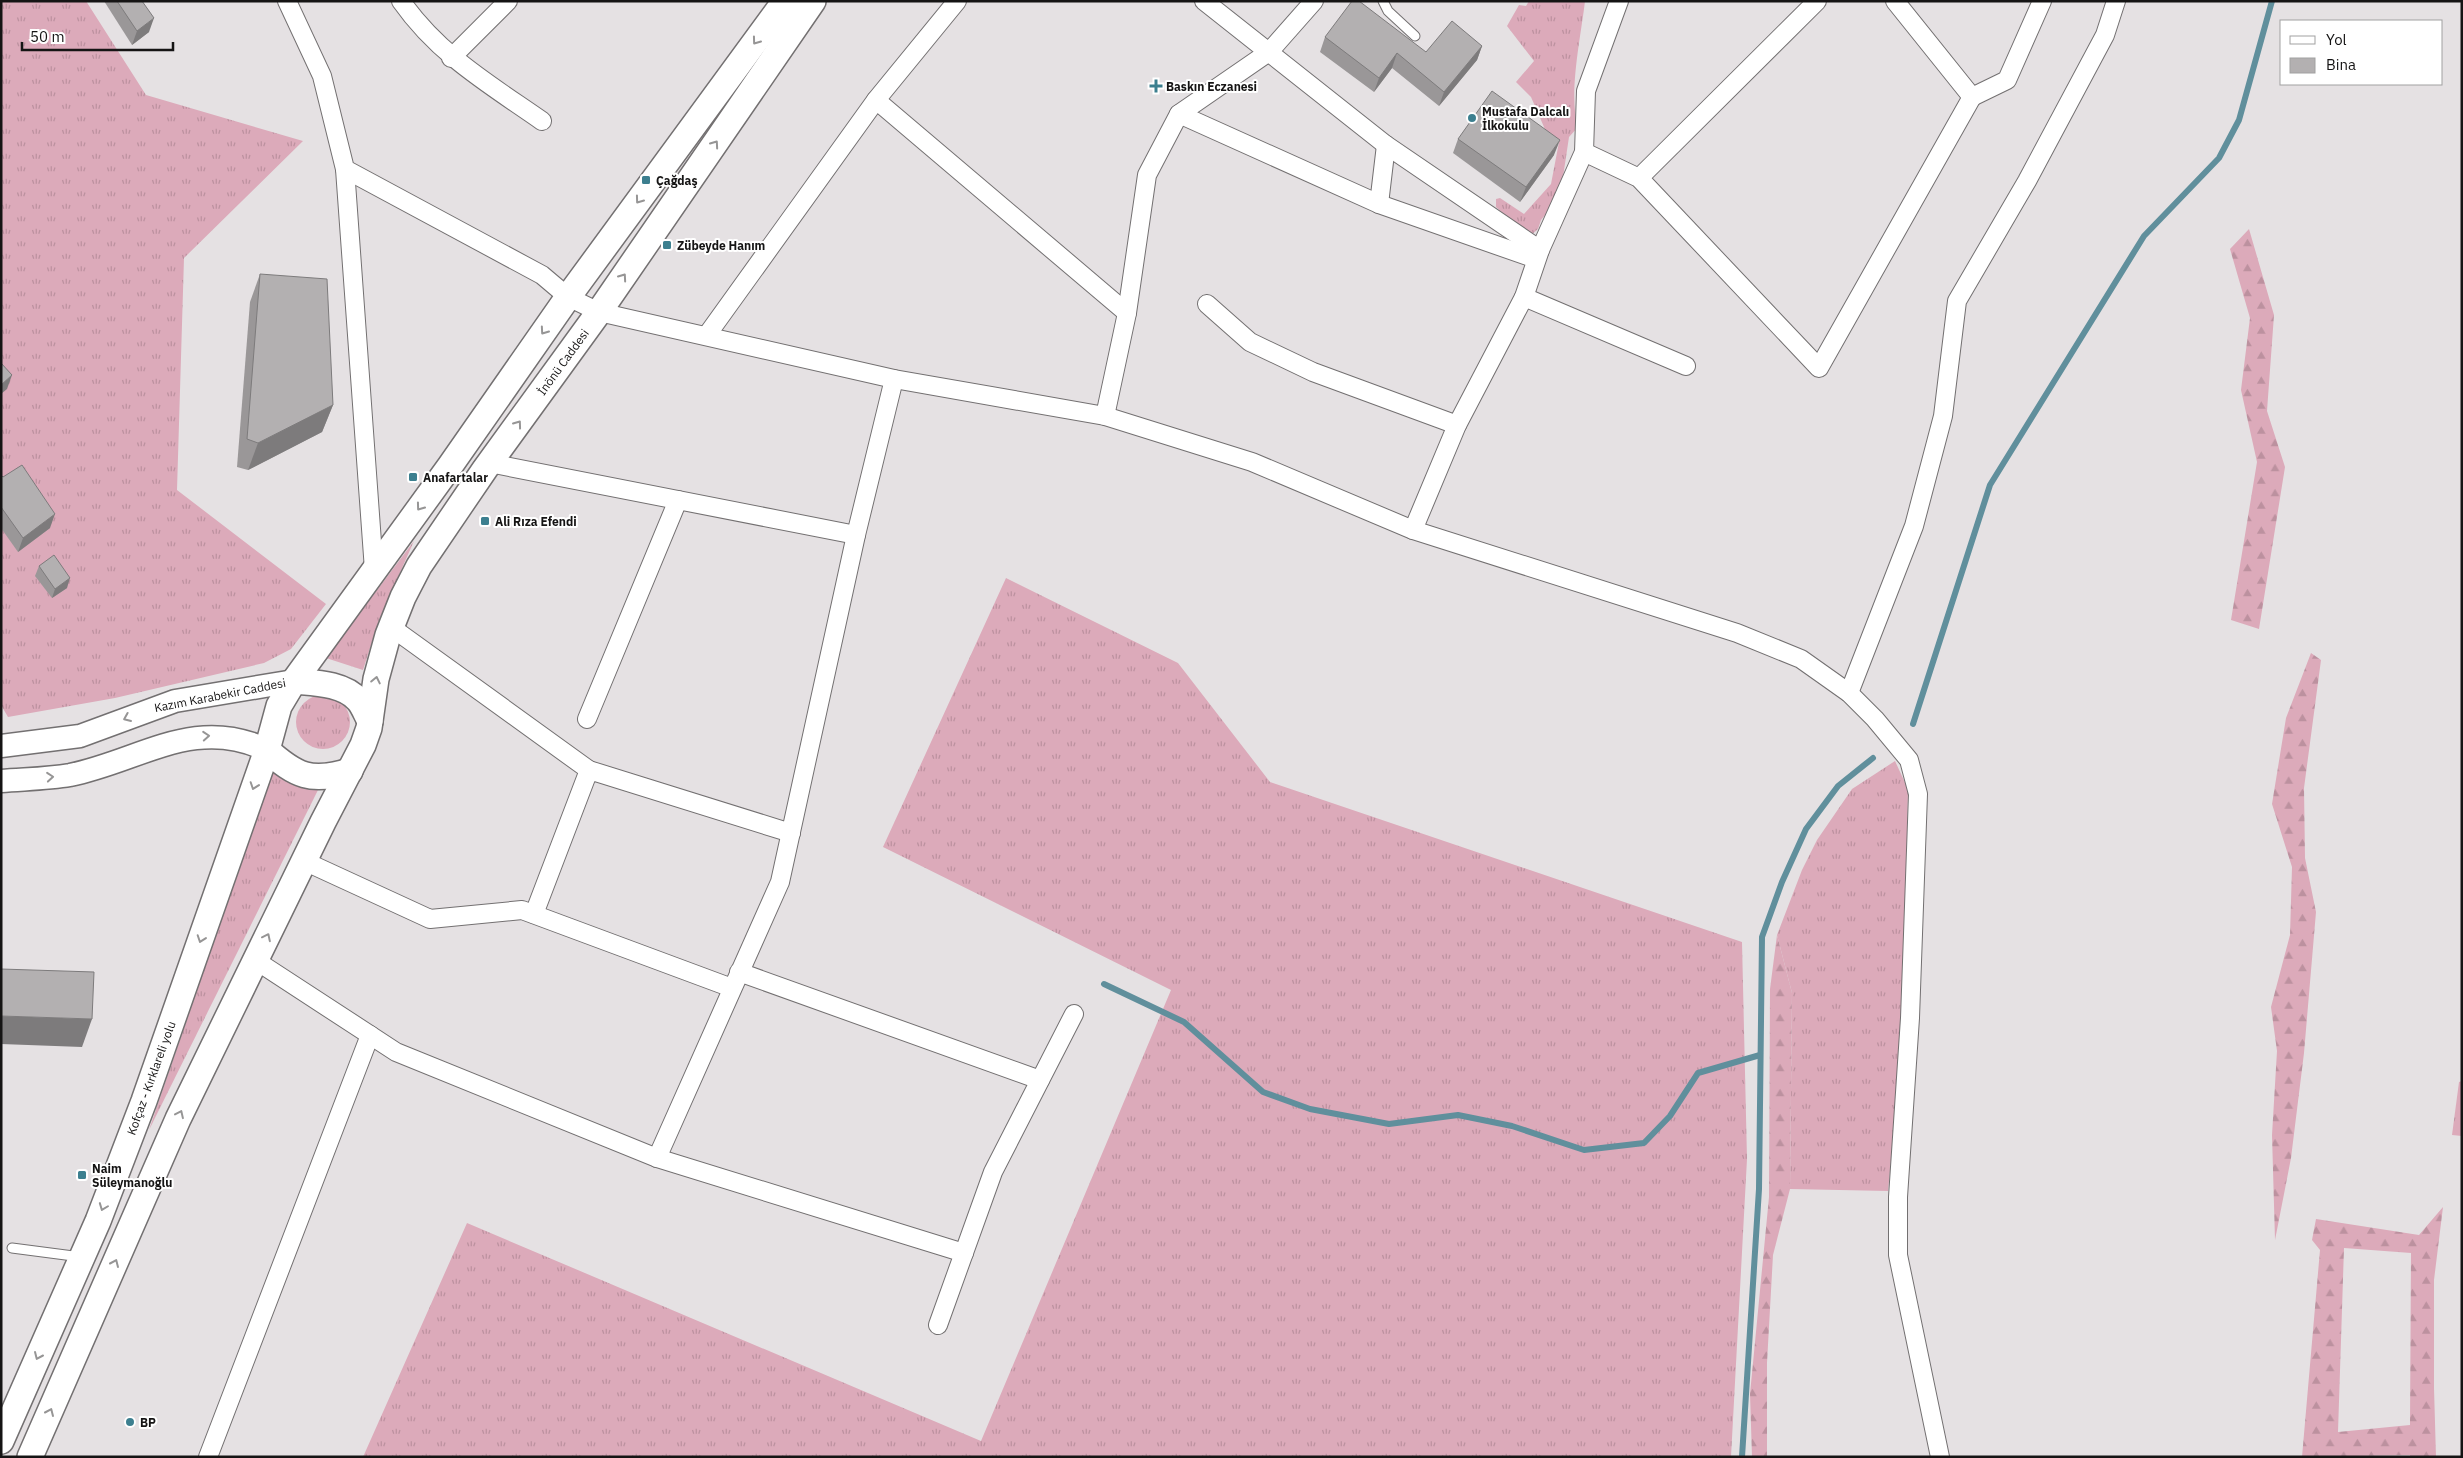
<svg xmlns="http://www.w3.org/2000/svg" width="2463" height="1458" font-family="'IBM Plex Sans',sans-serif">
<defs>
<pattern id="grass-tufts" width="24" height="20" patternUnits="userSpaceOnUse" patternTransform="scale(1.25)"><rect width="24" height="20" fill="#dcaaba"/><path d="M3 7l-1-3M5 7V3M7 7l1-3M15 17l-1-3M17 17v-4M19 17l1-3" fill="none" stroke="#bc919f"/></pattern>
<pattern id="forest-firs" width="22" height="20" patternUnits="userSpaceOnUse" patternTransform="scale(1.25)"><rect width="22" height="20" fill="#dcaaba"/><path d="M5 1l3.5 6h-7zM16 11l3.5 6h-7z" fill="#bc919f"/></pattern>
</defs>
<rect width="100%" height="100%" fill="#e5e1e3"/>
<!-- grass -->
<g fill="url(#grass-tufts)">
<path d="M 1,1 L 86,1 L 146,95 L 303,141 L 184,258 L 177,490 L 326,604 L 291,649 L 264,663 L 115,698 L 8,717 L 1,705 Z"/>
<path d="M 1529,1 L 1585,1 C 1581,36 1568,95 1578,127 L 1569,137 L 1560,197 L 1541,220 L 1538,229 L 1529,237 L 1496,207 L 1496,199 L 1500,198 L 1524,214 L 1551,184 L 1559,142 L 1547,134 L 1531,97 L 1516,82 L 1534,61 L 1507,26 L 1519,5 L 1526,6 Z"/>
<path d="M 414,541 L 379,620 L 363,670 L 326,658 Z"/>
<path d="M 1006,578 L 1178,663 L 1270,782 L 1742,942 L 1747,1159 L 1731,1457 L 363,1457 L 467,1223 L 981,1441 L 1171,990 L 883,847 Z"/>
<circle cx="323" cy="722" r="27"/>
<path d="M 1895,761 L 1908,789 L 1903,1039 L 1888,1191 L 1790,1189 L 1792,993 L 1777,935 L 1802,870 L 1817,840 L 1852,789 Z"/>
<path d="M 274,766 L 319,788 L 149,1130 Z"/>
<path d="M 2462,1081 L 2462,1136 L 2452,1135 L 2459,1082 Z"/>
</g>
<!-- forest -->
<g fill="url(#forest-firs)" fill-rule="evenodd">
<path d="M 2249,229 L 2274,315 L 2267,411 L 2285,467 L 2259,629 L 2231,620 L 2257,462 L 2241,390 L 2250,318 L 2230,249 Z"/>
<path d="M 2311,653 L 2321,660 L 2304,788 L 2305,858 L 2316,912 L 2304,1053 L 2291,1158 L 2275,1240 L 2272,1135 L 2277,1051 L 2271,1007 L 2290,935 L 2292,867 L 2272,804 L 2286,718 Z"/>
<path d="M 1777,935 L 1792,993 L 1790,1189 L 1773,1255 L 1767,1363 L 1767,1457 L 1752,1457 L 1750,1394 L 1769,1197 L 1770,989 Z"/>
<path d="M 2443,1207 L 2434,1280 L 2434,1388 L 2436,1457 L 2410,1457 L 2410,1455 L 2302,1457 L 2320,1250 L 2312,1240 L 2316,1219 L 2419,1235 ZM 2344,1248 L 2411,1253 L 2410,1425 L 2338,1432 Z"/>
</g>
<g fill="none" stroke-linecap="round" stroke-linejoin="round">
<!-- stream -->
<g stroke="#608f9c" stroke-width="6">
<path d="M 1913,724 L 1990,485 L 2144,236 L 2219,158 L 2239,120 L 2272,1"/>
<path d="M 1104,984 L 1184,1022 L 1263,1092 L 1310,1109 L 1389,1124 L 1458,1115 L 1512,1126 L 1584,1150 L 1644,1143 L 1670,1116 L 1698,1073 L 1760,1055"/>
<path d="M 1742,1457 L 1759,1189 L 1762,937 L 1782,882 L 1806,829 L 1838,786 L 1873,758"/>
</g>
<!-- service casing -->
<g stroke="#737071" stroke-width="11">
<g id="service">
<path d="M 1383,1 L 1388,11 L 1415,36"/>
<path d="M 12,1248 L 81,1257"/>
</g>
</g>
<!-- minor casing -->
<g stroke="#737071" stroke-width="20">
<g id="minor">
<path d="M 287,1 L 322,76 L 345,169 L 542,275 L 568,297 L 599,312 L 894,379 L 1105,416 L 1252,462 L 1413,530 L 1737,633 L 1801,659 L 1849,693 L 1875,719 L 1909,760 L 1918,794 L 1910,1018 L 1898,1197 L 1898,1255 L 1940,1457"/>
<path d="M 401,1 C 439,55 489,84 542,121"/>
<path d="M 1204,1 L 1386,145 L 1540,250"/>
<path d="M 451,58 L 508,1"/>
<path d="M 1972,97 L 2007,80 L 2042,1"/>
<path d="M 876,100 L 1127,313"/>
<path d="M 1179,114 L 1379,204 L 1536,259"/>
<path d="M 1584,152 L 1639,178 L 1819,368 L 1972,97 L 1895,1"/>
<path d="M 345,169 L 374,570"/>
<path d="M 1639,178 L 1817,1"/>
<path d="M 1379,204 L 1386,145"/>
<path d="M 1524,297 L 1686,366"/>
<path d="M 1207,304 L 1250,342 L 1313,372 L 1457,425"/>
<path d="M 707,335 L 876,100 L 957,1"/>
<path d="M 1105,416 L 1127,313 L 1147,175 L 1179,114 L 1269,52 L 1314,1"/>
<path d="M 489,463 L 856,535"/>
<path d="M 1413,530 L 1457,425 L 1524,297 L 1540,250 L 1584,152 L 1586,91 L 1619,1"/>
<path d="M 391,627 L 589,770"/>
<path d="M 1849,693 L 1914,526 L 1943,416 L 1957,301 L 2027,181 L 2105,35 L 2116,1"/>
<path d="M 587,719 L 678,500"/>
<path d="M 304,861 L 430,919 L 522,910 L 732,988"/>
<path d="M 534,914 L 589,770 L 791,833"/>
<path d="M 255,960 L 396,1052 L 657,1158 L 964,1253"/>
<path d="M 739,972 L 1040,1080"/>
<path d="M 657,1158 L 780,882 L 856,535 L 894,379"/>
<path d="M 938,1325 L 993,1172 L 1074,1014"/>
<path d="M 208,1457 L 370,1035"/>
</g>
</g>
<!-- tertiary casing -->
<g stroke="#737071" stroke-width="25">
<g id="tertiary">
<path d="M 1,746 L 80,736 L 175,701 L 294,681"/>
<path d="M 1,781 C 24,779 47,779 70,775 C 140,761 194,715 267,750"/>
</g>
</g>
<!-- secondary casing -->
<g stroke="#737071" stroke-width="28">
<g id="secondary">
<path d="M 294,681 C 314,683 343,683 358,700 C 363,705 366,714 370,721"/>
<path d="M 267,750 C 296,776 311,783 350,771"/>
<path d="M 1,1441 L 98,1221 L 144,1101 L 267,750 L 279,706 L 294,681 L 450,466 L 568,297 L 785,1"/>
<path d="M 30,1457 L 178,1119 L 323,822 L 363,745 L 369,728 L 376,679 L 388,635 L 403,597 L 419,566 L 485,469 L 599,312 L 813,1"/>
</g>
</g>
<!-- service -->
<use href="#service" stroke="#fff" stroke-width="9"/>
<!-- minor -->
<use href="#minor" stroke="#fff" stroke-width="18"/>
<!-- tertiary -->
<use href="#tertiary" stroke="#fff" stroke-width="22"/>
<!-- secondary -->
<use href="#secondary" stroke="#fff" stroke-width="25"/>
</g>
<!-- wall -->
<g fill="#9a9798">
<path d="M 104,1 L 142,1 L 149,32 L 132,45 Z"/>
<path d="M 1325,37 L 1426,52 L 1482,46 L 1477,60 L 1439,106 L 1392,68 L 1374,92 L 1320,52 Z"/>
<path d="M 1458,139 L 1554,155 L 1520,202 L 1453,153 Z"/>
<path d="M 260,274 L 333,405 L 322,432 L 248,470 L 237,467 L 250,302 Z"/>
<path d="M 1,475 L 50,528 L 18,552 L 1,528 Z"/>
<path d="M 39,566 L 67,588 L 52,598 L 35,576 Z"/>
</g>
<!-- shaded-wall -->
<g fill="#7d7b7c">
<path d="M 154,18 L 149,32 L 132,45 L 137,31 Z"/>
<path d="M 1482,46 L 1477,60 L 1439,106 L 1444,92 Z"/>
<path d="M 1397,53 L 1392,68 L 1374,92 L 1379,78 Z"/>
<path d="M 1560,140 L 1554,155 L 1520,202 L 1526,187 Z"/>
<path d="M 12,375 L 7,389 L 1,394 L 1,385 Z"/>
<path d="M 333,405 L 322,432 L 248,470 L 258,443 Z"/>
<path d="M 55,514 L 50,528 L 18,552 L 23,538 Z"/>
<path d="M 70,578 L 67,588 L 52,598 L 55,589 Z"/>
<path d="M 1,1016 L 92,1019 L 82,1047 L 1,1044 Z"/>
</g>
<!-- building -->
<g fill="#b3b0b1" stroke="#7d7b7c">
<path d="M 117,1 L 142,1 L 154,18 L 137,31 Z"/>
<path d="M 1352,1 L 1359,1 L 1426,52 L 1452,21 L 1482,46 L 1444,92 L 1397,53 L 1379,78 L 1325,37 Z"/>
<path d="M 1492,91 L 1560,140 L 1526,187 L 1458,139 Z"/>
<path d="M 260,274 L 327,279 L 333,405 L 258,443 L 247,439 Z"/>
<path d="M 1,363 L 12,375 L 1,385 Z"/>
<path d="M 22,465 L 55,514 L 23,538 L 1,507 L 1,475 L 3,477 Z"/>
<path d="M 54,555 L 70,578 L 55,589 L 39,566 Z"/>
<path d="M 1,969 L 94,972 L 92,1019 L 1,1016 Z"/>
</g>
<!-- one-way arrows -->
<defs><path id="oneway-chevron" d="M-2-3.5L2.5 0L-2 3.5" fill="none" stroke-width="1.6" stroke-linecap="round" stroke-linejoin="round" transform="scale(1.25)"/></defs>
<g stroke="#969595">
<use href="#oneway-chevron" transform="translate(756 41) rotate(126)"/>
<use href="#oneway-chevron" transform="translate(715 144) rotate(-55)"/>
<use href="#oneway-chevron" transform="translate(639 200) rotate(126)"/>
<use href="#oneway-chevron" transform="translate(623 277) rotate(-55)"/>
<use href="#oneway-chevron" transform="translate(544 331) rotate(125)"/>
<use href="#oneway-chevron" transform="translate(518 424) rotate(-54)"/>
<use href="#oneway-chevron" transform="translate(420 507) rotate(126)"/>
<use href="#oneway-chevron" transform="translate(376 680) rotate(-78)"/>
<use href="#oneway-chevron" transform="translate(127 718) rotate(157)"/>
<use href="#oneway-chevron" transform="translate(206 736) rotate(-4)"/>
<use href="#oneway-chevron" transform="translate(50 777) rotate(-5)"/>
<use href="#oneway-chevron" transform="translate(254 786) rotate(109)"/>
<use href="#oneway-chevron" transform="translate(267 937) rotate(-64)"/>
<use href="#oneway-chevron" transform="translate(201 939) rotate(109)"/>
<use href="#oneway-chevron" transform="translate(180 1114) rotate(-65)"/>
<use href="#oneway-chevron" transform="translate(103 1207) rotate(111)"/>
<use href="#oneway-chevron" transform="translate(115 1263) rotate(-66)"/>
<use href="#oneway-chevron" transform="translate(38 1356) rotate(114)"/>
<use href="#oneway-chevron" transform="translate(50 1412) rotate(-66)"/>
</g>
<!-- markers -->
<g fill="#3c7f8f" stroke="#fff" stroke-width="2">
<path d="M1153.5 78.5h5v5h5v5h-5v5h-5v-5h-5v-5h5z"/>
<circle cx="1472" cy="118" r="5"/>
<rect x="641" y="175" width="10" height="10" rx="2.5"/>
<rect x="662" y="240" width="10" height="10" rx="2.5"/>
<rect x="408" y="472" width="10" height="10" rx="2.5"/>
<rect x="480" y="516" width="10" height="10" rx="2.5"/>
<rect x="77" y="1170" width="10" height="10" rx="2.5"/>
<circle cx="130" cy="1422" r="5"/>
</g>
<g text-anchor="middle" dominant-baseline="central" stroke-width="4" stroke-linejoin="round" paint-order="stroke">
<!-- poi labels -->
<g font-size="12" font-weight="bold" fill="#151414" stroke="#fff" text-anchor="start">
<text x="1166" y="86">Baskın Eczanesi</text>
<text x="1482" y="111">Mustafa Dalcalı<tspan x="1482" dy="14">İlkokulu</tspan></text>
<text x="656" y="180">Çağdaş</text>
<text x="677" y="245">Zübeyde Hanım</text>
<text x="423" y="477">Anafartalar</text>
<text x="495" y="521">Ali Rıza Efendi</text>
<text x="92" y="1168">Naim<tspan x="92" dy="14">Süleymanoğlu</tspan></text>
<text x="140" y="1422">BP</text>
</g>
<!-- street labels -->
<g font-size="12" fill="#151414" stroke="#fff">
<text transform="translate(563 362) rotate(-54)">İnönü Caddesi</text>
<text transform="translate(220 695) rotate(-11)">Kazım Karabekir Caddesi</text>
<text transform="translate(151 1078) rotate(-70)">Kofçaz - Kırklareli yolu</text>
</g>
</g>
<!-- border -->
<rect width="2463" height="1458" fill="none" stroke="#151414" stroke-width="5"/>
<!-- legend -->
<rect x="2280" y="20" width="162" height="65" fill="#ffffff" stroke="#a1a1a1"/>
<rect x="2290" y="36" width="25" height="8" fill="#ffffff" stroke="#a1a1a1"/>
<text x="2326" y="45" font-size="15" fill="#151414">Yol</text>
<rect x="2290" y="58" width="25" height="15" fill="#b3b0b1" stroke="#a1a1a1"/>
<text x="2326" y="70" font-size="15" fill="#151414">Bina</text>
<!-- scale -->
<path d="M22 42v8h151v-8" fill="none" stroke="#151414" stroke-width="2.5"/>
<text x="30" y="42" font-size="15" fill="#151414" stroke="#ffffff" stroke-width="4" paint-order="stroke">50 m</text>
</svg>
